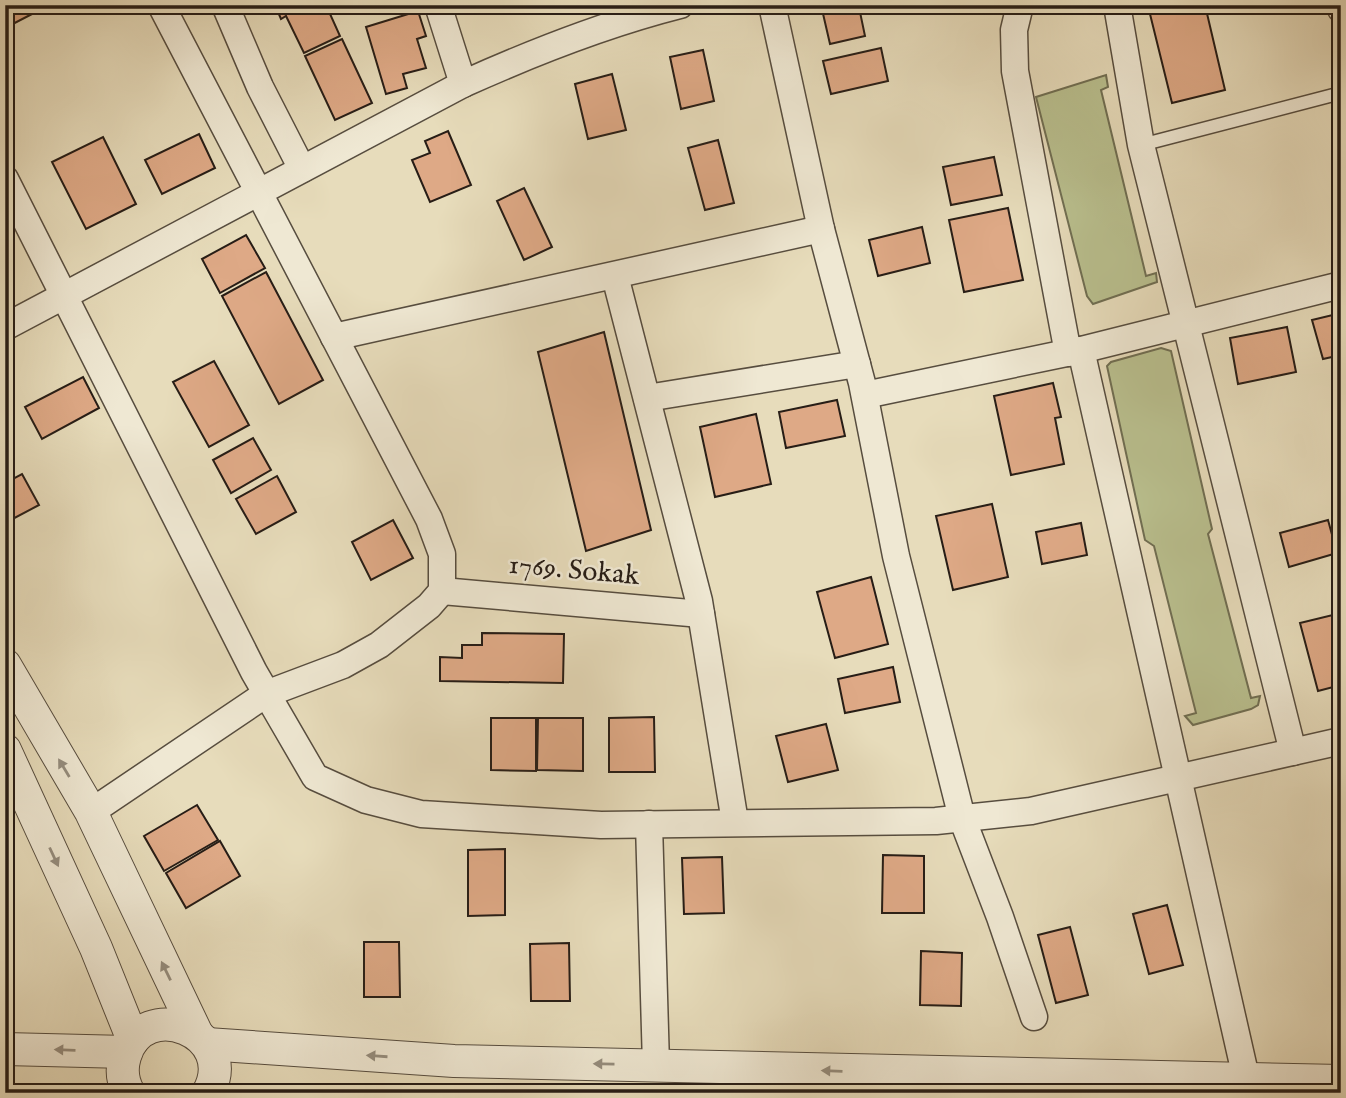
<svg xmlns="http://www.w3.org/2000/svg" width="1346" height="1098" font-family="'IM FELL English',serif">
<rect width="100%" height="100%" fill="#e7dcbb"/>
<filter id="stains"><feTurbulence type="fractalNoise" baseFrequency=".00286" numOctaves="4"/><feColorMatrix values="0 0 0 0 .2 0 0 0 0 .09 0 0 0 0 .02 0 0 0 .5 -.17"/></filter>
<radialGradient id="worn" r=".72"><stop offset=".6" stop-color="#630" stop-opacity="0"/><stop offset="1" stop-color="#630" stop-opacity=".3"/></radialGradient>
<!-- green -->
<g fill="#b9bf8e" stroke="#706e52" stroke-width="2">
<path d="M 1106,75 L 1108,87 L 1101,90 L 1146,276 L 1156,273 L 1157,282 L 1093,304 L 1087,296 L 1036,97 Z"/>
<path d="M 1161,348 L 1171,351 L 1212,529 L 1208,534 L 1251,698 L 1260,696 L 1258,705 L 1251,709 L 1193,725 L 1185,716 L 1196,713 L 1154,546 L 1145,540 L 1107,366 L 1111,362 Z"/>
</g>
<!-- building -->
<g fill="#dea986" stroke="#271d16" stroke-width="2">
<path d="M 5,5 L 30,5 L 34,13 L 5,28 Z"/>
<path d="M 275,5 L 326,5 L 340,36 L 304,53 L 286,16 L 281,19 Z"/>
<path d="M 821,5 L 860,12 L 865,36 L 830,44 Z"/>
<path d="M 1169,5 L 1205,5 L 1225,90 L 1172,103 L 1149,10 Z"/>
<path d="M 418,11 L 426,36 L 417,39 L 426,68 L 403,74 L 407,88 L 386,94 L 366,27 Z"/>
<path d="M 342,39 L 372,103 L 335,120 L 305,56 Z"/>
<path d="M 881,48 L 888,81 L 831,94 L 823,61 Z"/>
<path d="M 703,50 L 714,101 L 681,109 L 670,57 Z"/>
<path d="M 612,74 L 626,130 L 588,139 L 575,84 Z"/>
<path d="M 448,131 L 471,185 L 430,202 L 412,160 L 430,153 L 425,141 Z"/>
<path d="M 199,134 L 215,168 L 162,194 L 145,160 Z"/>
<path d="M 103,137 L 136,204 L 86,229 L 52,162 Z"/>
<path d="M 718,140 L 734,203 L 705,210 L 688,148 Z"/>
<path d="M 994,157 L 1002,195 L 951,205 L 943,167 Z"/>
<path d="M 524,188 L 552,247 L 524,260 L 497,201 Z"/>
<path d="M 1008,208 L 1023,280 L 964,292 L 949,220 Z"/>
<path d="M 922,227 L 930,263 L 878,276 L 869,240 Z"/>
<path d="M 246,235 L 265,268 L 220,293 L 202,259 Z"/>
<path d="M 266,272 L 323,380 L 279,404 L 222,296 Z"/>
<path d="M 1341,313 L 1341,355 L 1323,359 L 1312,320 Z"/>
<path d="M 1287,327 L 1296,372 L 1238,384 L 1230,338 Z"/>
<path d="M 604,332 L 651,530 L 586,551 L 538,352 Z"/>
<path d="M 214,361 L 249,425 L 209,447 L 173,382 Z"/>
<path d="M 83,377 L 99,408 L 42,439 L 25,407 Z"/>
<path d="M 1053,383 L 1061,417 L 1055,418 L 1064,464 L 1011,475 L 994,396 Z"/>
<path d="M 837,400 L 845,436 L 786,448 L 779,412 Z"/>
<path d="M 756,414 L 771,484 L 715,497 L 700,427 Z"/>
<path d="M 253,438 L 271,470 L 231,493 L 213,460 Z"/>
<path d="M 22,474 L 39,505 L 5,523 L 5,483 Z"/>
<path d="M 277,476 L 296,512 L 256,534 L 236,499 Z"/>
<path d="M 992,504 L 1008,577 L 953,590 L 936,516 Z"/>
<path d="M 393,520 L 413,558 L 371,580 L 352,542 Z"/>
<path d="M 1328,520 L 1337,553 L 1289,567 L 1280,533 Z"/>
<path d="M 1081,523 L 1087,555 L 1042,564 L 1036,532 Z"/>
<path d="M 871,577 L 888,644 L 835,658 L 817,592 Z"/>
<path d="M 1341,613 L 1341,685 L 1318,691 L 1300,623 Z"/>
<path d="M 482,633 L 564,634 L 563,683 L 440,681 L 440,657 L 462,658 L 462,645 L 482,645 Z"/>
<path d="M 893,667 L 900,702 L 845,713 L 838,679 Z"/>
<path d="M 654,717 L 655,772 L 609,772 L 609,718 Z"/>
<path d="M 491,718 L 536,718 L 536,771 L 491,770 Z"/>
<path d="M 538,718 L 583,718 L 583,771 L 537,770 Z"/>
<path d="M 826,724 L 838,770 L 788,782 L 776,736 Z"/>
<path d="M 197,805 L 218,840 L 164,871 L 144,836 Z"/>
<path d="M 220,841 L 240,876 L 186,908 L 166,873 Z"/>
<path d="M 505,849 L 505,915 L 468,916 L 468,850 Z"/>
<path d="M 883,855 L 924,856 L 924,913 L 882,913 Z"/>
<path d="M 722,857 L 724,913 L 684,914 L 682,858 Z"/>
<path d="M 1167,905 L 1183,965 L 1149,974 L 1133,914 Z"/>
<path d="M 1070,927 L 1088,995 L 1056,1003 L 1038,935 Z"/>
<path d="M 364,942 L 399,942 L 400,997 L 364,997 Z"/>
<path d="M 569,943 L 570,1001 L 531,1001 L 530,944 Z"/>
<path d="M 921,951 L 962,953 L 961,1006 L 920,1005 Z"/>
</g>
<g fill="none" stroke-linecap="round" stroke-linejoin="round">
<!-- service casing -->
<g stroke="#574d3f" stroke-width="15">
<path id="service" d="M 1141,145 L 1341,93"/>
</g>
<!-- minor casing -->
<g stroke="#574d3f" stroke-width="29">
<g id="minor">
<path d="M 225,5 L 260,87 L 302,169"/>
<path d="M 438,5 L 463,84"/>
<path d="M 772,5 L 821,229 L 862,383 L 896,556 L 962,818 L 1000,917 L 1034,1017"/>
<path d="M 1020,5 L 1014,30 L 1015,71 L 1068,353"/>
<path d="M 1117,5 L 1141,145 L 1293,752"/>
<path d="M 1340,5 L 1341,9"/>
<path d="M 5,179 L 254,672 L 315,777 L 366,800 L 421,814 L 601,825 L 936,821 L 1031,811 L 1341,741"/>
<path d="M 615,276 L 699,601 L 735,822"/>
<path d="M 5,327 L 463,84 C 534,52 605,24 680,5"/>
<path d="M 334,337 L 821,229"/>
<path d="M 1081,350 L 1247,1082"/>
<path d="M 865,395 L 1081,350 L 1341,285"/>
<path d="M 647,398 L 857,364"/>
<path d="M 442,591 L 701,614"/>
<path d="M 91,812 L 266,694 L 343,665 L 379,645 L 429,606 L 442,591 L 442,554 L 429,519 L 161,5"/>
<path d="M 649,824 L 656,1065"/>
</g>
</g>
<!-- tertiary casing -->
<g stroke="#574d3f" stroke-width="34">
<g id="tertiary">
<path d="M 5,665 L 91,812 L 196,1032"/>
<path d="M 5,750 L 96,948 L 133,1040"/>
<path d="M 207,1044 L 454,1061 L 1341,1081"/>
<path d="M 5,1049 L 126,1052"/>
<path d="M 129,1093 C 122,1081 121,1069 125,1056 C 143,994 241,1033 208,1093"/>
</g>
</g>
<!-- service -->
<use href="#service" stroke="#efe8d3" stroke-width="12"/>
<!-- minor -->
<use href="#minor" stroke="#efe8d3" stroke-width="26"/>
<!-- tertiary -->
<use href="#tertiary" stroke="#efe8d3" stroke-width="32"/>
</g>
<!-- one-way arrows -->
<defs><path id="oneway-solid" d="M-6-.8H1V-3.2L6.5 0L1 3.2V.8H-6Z" transform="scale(1.75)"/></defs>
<g fill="#958d7e">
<use href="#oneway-solid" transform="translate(64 768) rotate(-121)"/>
<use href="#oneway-solid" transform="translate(54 857) rotate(65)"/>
<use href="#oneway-solid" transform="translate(166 971) rotate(-116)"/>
<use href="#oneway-solid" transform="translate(65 1050) rotate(-178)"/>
<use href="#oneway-solid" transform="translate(377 1056) rotate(-176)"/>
<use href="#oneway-solid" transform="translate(604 1064) rotate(-179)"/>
<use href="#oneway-solid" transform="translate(832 1071) rotate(-178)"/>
</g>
<g text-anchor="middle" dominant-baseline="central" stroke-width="5" stroke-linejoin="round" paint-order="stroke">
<!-- street labels -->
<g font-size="28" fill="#271d16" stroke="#efe8d3">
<text transform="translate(574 571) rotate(5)">1769. Sokak</text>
</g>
</g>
<!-- margin -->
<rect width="1346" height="1098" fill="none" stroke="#e7dcbb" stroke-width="28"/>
<rect x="7" y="7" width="1332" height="1084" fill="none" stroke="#271d16" stroke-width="3.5"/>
<rect x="14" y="14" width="1318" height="1070" fill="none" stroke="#271d16" stroke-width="2"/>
<rect width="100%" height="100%" filter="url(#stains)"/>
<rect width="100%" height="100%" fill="url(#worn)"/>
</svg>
